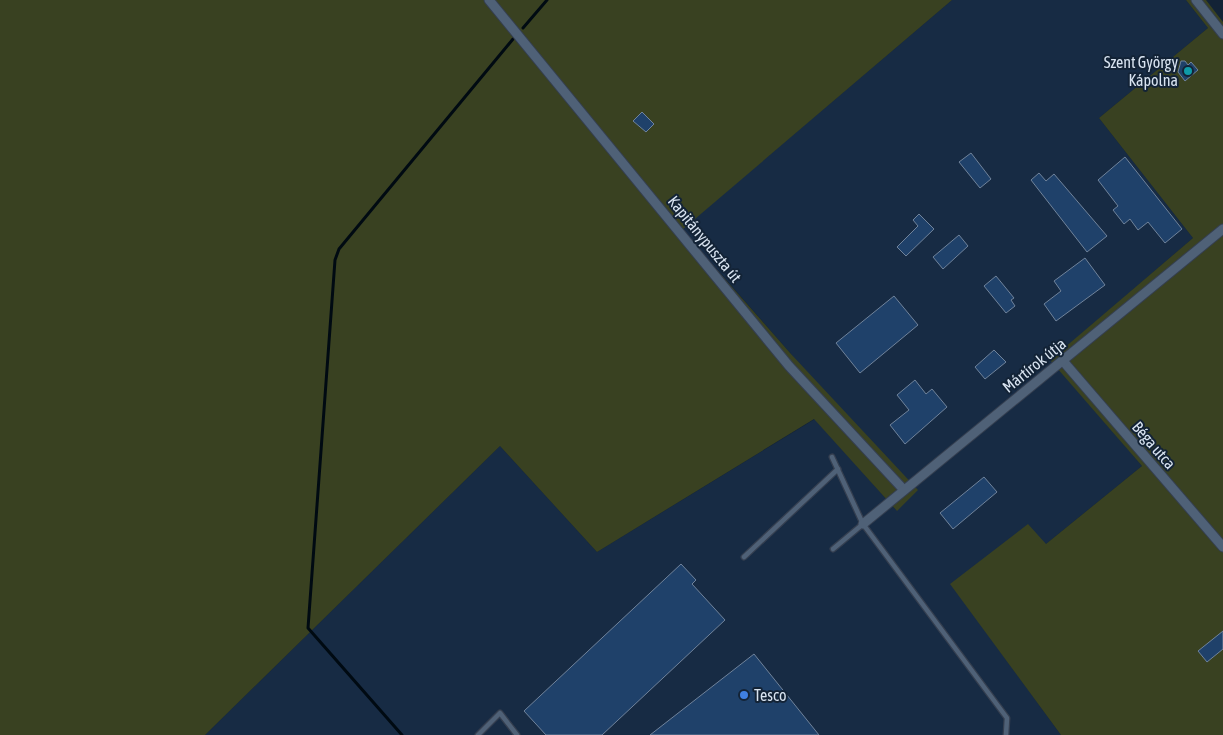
<svg xmlns="http://www.w3.org/2000/svg" width="1223" height="735" font-family="'Asap Condensed',sans-serif">
<rect width="100%" height="100%" fill="#132336"/>
<!-- built -->
<path fill="#172b44" d="M 952,0 L 1186,0 L 1208,28 L 1099,118 L 1193,238 L 1051,360 L 1142,466 L 1046,544 L 951,584 L 1061,735 L 205,735 L 500,446 L 597,552 L 815,419 L 897,511 L 791,354 L 682,229 Z"/>
<!-- green -->
<g fill="#394121">
<path d="M 0,0 L 952,0 L 682,230 L 791,354 L 918,490 L 897,511 L 814,419 L 597,552 L 500,446 L 205,735 L 0,735 Z"/>
<path d="M 1186,0 L 1206,0 L 1223,22 L 1223,735 L 1061,735 L 950,584 L 1028,524 L 1046,544 L 1142,466 L 1050,360 L 1193,238 L 1099,118 L 1208,28 Z"/>
</g>
<g fill="none" stroke-linecap="round" stroke-linejoin="round">
<!-- stream -->
<g stroke="#000a12" stroke-width="3">
<path d="M 523,28 L 547,0"/>
<path d="M 402,735 L 308,628 L 335,260 L 339,249 L 513,39"/>
</g>
</g>
<!-- building -->
<g fill="#1f416a" stroke="#70839b">
<path d="M 1181,61 L 1185,61 L 1188,65 L 1191,62 L 1198,70 L 1185,81 L 1178,72 Z"/>
<path d="M 642,112 L 654,124 L 646,132 L 633,121 Z"/>
<path d="M 971,153 L 991,179 L 980,188 L 959,162 Z"/>
<path d="M 1125,157 L 1182,229 L 1165,243 L 1148,222 L 1138,230 L 1130,219 L 1124,224 L 1113,210 L 1118,206 L 1098,180 Z"/>
<path d="M 1039,173 L 1046,181 L 1054,174 L 1107,236 L 1087,252 L 1031,180 Z"/>
<path d="M 919,214 L 934,229 L 906,256 L 897,247 L 918,226 L 913,220 Z"/>
<path d="M 959,235 L 968,246 L 943,269 L 933,257 Z"/>
<path d="M 1085,258 L 1105,285 L 1056,321 L 1044,304 L 1061,291 L 1054,281 Z"/>
<path d="M 996,276 L 1014,298 L 1011,300 L 1015,306 L 1006,313 L 984,286 Z"/>
<path d="M 894,296 L 918,325 L 860,373 L 836,343 Z"/>
<path d="M 994,350 L 1006,362 L 985,379 L 975,367 Z"/>
<path d="M 915,380 L 926,394 L 932,389 L 947,407 L 905,444 L 890,425 L 909,410 L 897,395 Z"/>
<path d="M 984,477 L 997,492 L 953,529 L 940,513 Z"/>
<path d="M 681,564 L 696,580 L 692,584 L 725,620 L 602,735 L 546,735 L 524,711 Z"/>
<path d="M 1223,631 L 1223,649 L 1207,662 L 1198,651 Z"/>
<path d="M 754,654 L 819,735 L 650,735 Z"/>
</g>
<g fill="none" stroke-linecap="round" stroke-linejoin="round">
<!-- service casing -->
<g stroke="#353f50" stroke-width="7">
<g id="service">
<path d="M 832,457 L 863,524 L 1007,718 L 1006,735"/>
<path d="M 833,549 L 863,524"/>
<path d="M 744,557 L 838,469"/>
<path d="M 478,735 L 500,713 L 517,735"/>
</g>
</g>
<!-- minor casing -->
<g stroke="#353f50" stroke-width="11">
<g id="minor">
<path d="M 489,0 L 789,366 L 904,490"/>
<path d="M 1196,0 L 1223,34"/>
<path d="M 1063,361 L 1223,547"/>
<path d="M 863,524 L 1223,229"/>
</g>
</g>
<!-- service -->
<use href="#service" stroke="#4f6177" stroke-width="4.5"/>
<!-- minor -->
<use href="#minor" stroke="#4f6177" stroke-width="9"/>
</g>
<!-- markers -->
<circle fill="#0f9aa8" stroke="#132336" stroke-width="2" cx="1188" cy="71" r="5"/>
<circle fill="#3f7fe0" stroke="#132336" stroke-width="2" cx="744" cy="695" r="5"/>
<g text-anchor="middle" dominant-baseline="central" stroke-width="4" stroke-linejoin="round" paint-order="stroke">
<!-- poi labels -->
<g font-size="16" fill="#d9e4f1" stroke="#132336" text-anchor="end">
<text x="1178" y="62">Szent György<tspan x="1178" dy="18">Kápolna</tspan></text>
<text x="754" y="695" text-anchor="start">Tesco</text>
</g>
<!-- street labels -->
<g font-size="16" fill="#d9e4f1" stroke="#132336">
<text transform="translate(705 239) rotate(51)">Kapitánypuszta út</text>
<text transform="translate(1034 365) rotate(-39)">Mártírok útja</text>
<text transform="translate(1154 445) rotate(49)">Béga utca</text>
</g>
</g>
</svg>
